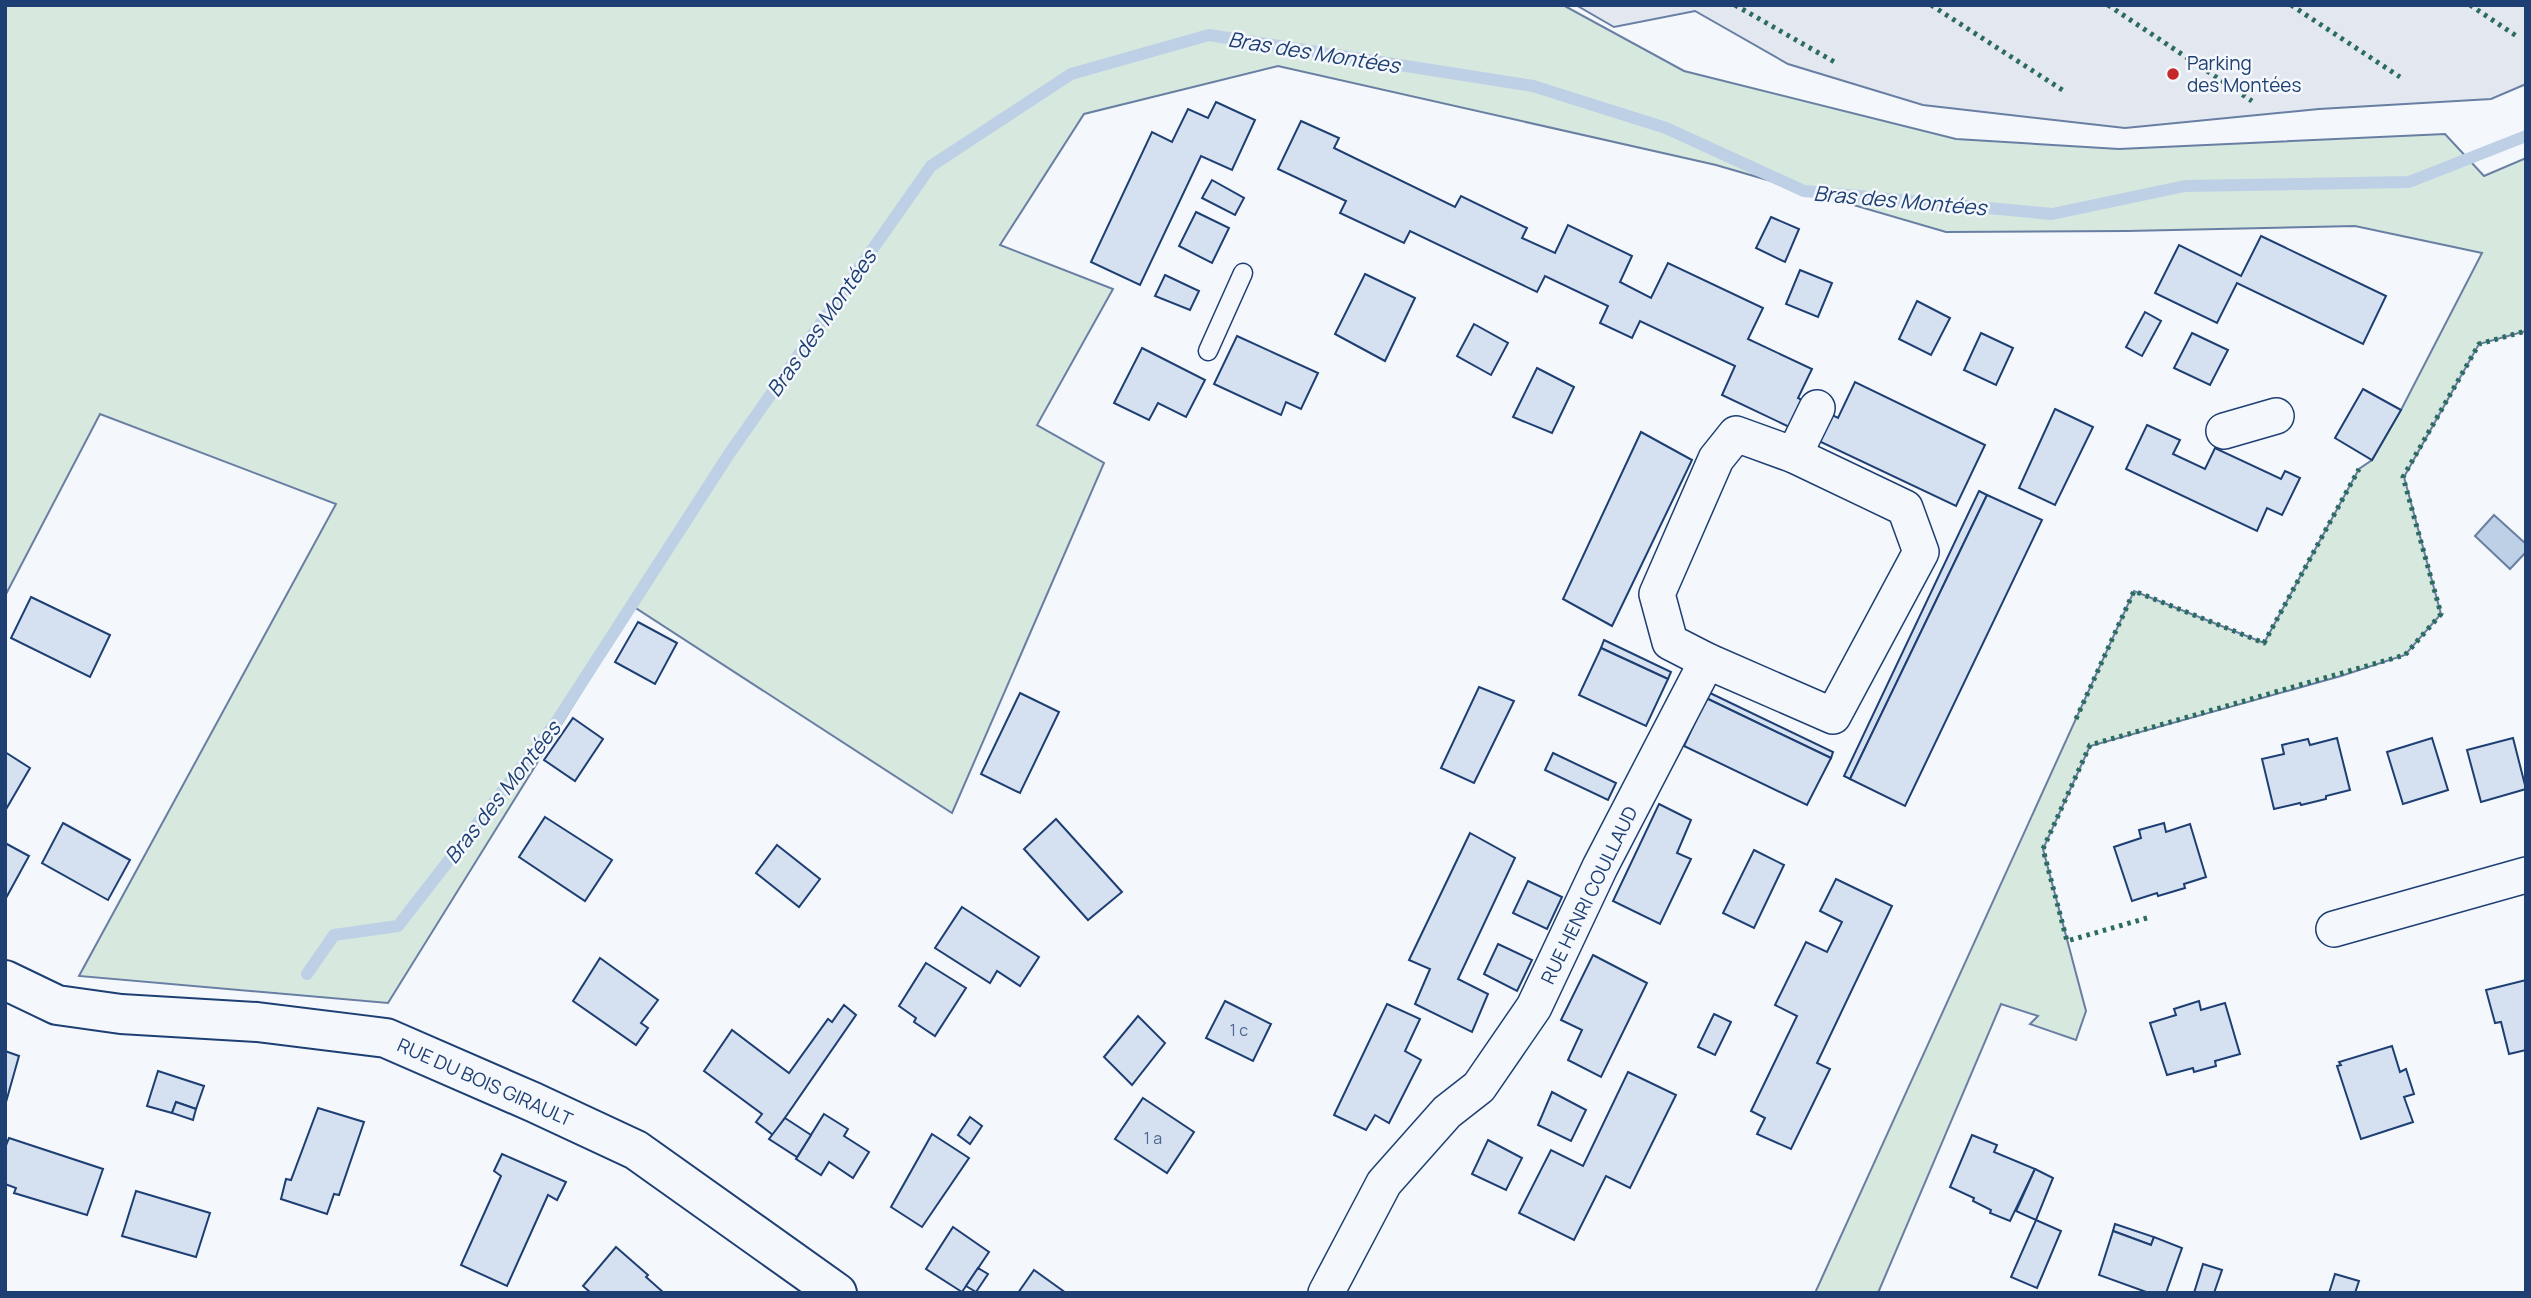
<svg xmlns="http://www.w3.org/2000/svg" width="2531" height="1298" font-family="Manrope,sans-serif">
<rect width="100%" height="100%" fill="#f4f7fb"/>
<!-- green -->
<path fill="#d7e8df" stroke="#687fa3" stroke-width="2" d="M 5,5 L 1563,5 L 1684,71 L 1956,139 L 2119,149 L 2445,134 L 2484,176 L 2526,158 L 2526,331 L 2479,344 L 2404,477 L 2441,614 L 2405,655 L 2341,676 L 2090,746 L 2043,849 L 2086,1011 L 2076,1040 L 2030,1024 L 2038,1016 L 2001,1004 L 1878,1293 L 1815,1293 L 2134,591 L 2264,643 L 2359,469 L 2372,460 L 2401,410 L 2482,253 L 2355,226 L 2127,231 L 1946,232 L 1716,165 L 1278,66 L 1084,114 L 1000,245 L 1113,289 L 1037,425 L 1104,463 L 952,813 L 634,607 L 388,1003 L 79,976 L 336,504 L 100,414 L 5,596 Z"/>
<!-- parking -->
<path fill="#e3e8f0" stroke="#687fa3" stroke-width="2" d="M 1576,5 L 2526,5 L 2526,84 L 2491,99 L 2319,109 L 2125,128 L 1923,105 L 1788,64 L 1695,11 L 1614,27 Z"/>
<!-- water -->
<path fill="#bed0e5" stroke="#687fa3" stroke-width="2" d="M 2494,515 L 2526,544 L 2526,552 L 2510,569 L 2475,536 Z"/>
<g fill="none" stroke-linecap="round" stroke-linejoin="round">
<!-- stream -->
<path stroke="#bed0e5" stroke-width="12" d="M 307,974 L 334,935 L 398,926 L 557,721 L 729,454 L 931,166 L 1071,74 L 1209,35 L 1533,86 L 1666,128 L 1804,191 L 2052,214 L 2185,186 L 2409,182 L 2526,136"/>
</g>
<!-- building -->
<g fill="#d5e0f0" stroke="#1d3f73" stroke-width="2">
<path d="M 1216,102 L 1255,120 L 1232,170 L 1201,156 L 1140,285 L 1091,262 L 1152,132 L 1172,142 L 1188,109 L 1208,118 Z"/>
<path d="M 1301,121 L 1339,138 L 1334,148 L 1455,207 L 1461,196 L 1527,228 L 1522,238 L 1555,253 L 1568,225 L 1632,256 L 1620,282 L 1651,298 L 1668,263 L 1763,308 L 1748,339 L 1812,369 L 1798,398 L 1838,418 L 1855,382 L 1985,445 L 1956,506 L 1722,395 L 1735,366 L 1640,321 L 1632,338 L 1600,323 L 1608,306 L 1545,276 L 1537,292 L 1410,231 L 1404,243 L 1340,213 L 1346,201 L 1278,169 Z"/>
<path d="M 1212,180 L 1244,198 L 1235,215 L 1202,198 Z"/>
<path d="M 1196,212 L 1229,228 L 1212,263 L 1179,246 Z"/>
<path d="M 1771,217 L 1799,229 L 1785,262 L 1756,248 Z"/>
<path d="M 2261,236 L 2386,296 L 2363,344 L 2237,283 L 2217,323 L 2155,293 L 2179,245 L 2241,276 Z"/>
<path d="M 1800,270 L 1832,283 L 1818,317 L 1786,304 Z"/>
<path d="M 1365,274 L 1415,298 L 1385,361 L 1335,334 Z"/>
<path d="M 1165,275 L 1199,291 L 1190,310 L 1155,296 Z"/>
<path d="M 1917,301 L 1950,318 L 1931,355 L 1899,339 Z"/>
<path d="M 2145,312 L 2161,321 L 2142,356 L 2126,347 Z"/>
<path d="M 1474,324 L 1508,343 L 1491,375 L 1457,356 Z"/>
<path d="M 1981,333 L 2013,348 L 1996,385 L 1964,370 Z"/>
<path d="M 2192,333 L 2228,350 L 2210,385 L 2174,368 Z"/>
<path d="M 1237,336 L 1318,373 L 1301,409 L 1286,402 L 1281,415 L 1214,384 Z"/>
<path d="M 1142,348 L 1205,380 L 1186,417 L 1158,403 L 1149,420 L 1114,403 Z"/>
<path d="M 1537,368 L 1574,387 L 1552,433 L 1513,417 Z"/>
<path d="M 2363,389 L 2401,410 L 2372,460 L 2335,438 Z"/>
<path d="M 2055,409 L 2093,427 L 2055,505 L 2019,488 Z"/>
<path d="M 2147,425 L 2180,440 L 2173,454 L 2205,469 L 2215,448 L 2281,479 L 2285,471 L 2300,478 L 2282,515 L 2267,508 L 2257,531 L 2126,469 Z"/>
<path d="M 1641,432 L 1692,460 L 1612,626 L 1563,599 Z"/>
<path d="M 1979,491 L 1987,495 L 1850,779 L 1844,776 Z"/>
<path d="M 1987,495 L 2042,520 L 1905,806 L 1850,779 Z"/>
<path d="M 31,597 L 110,635 L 90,677 L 11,638 Z"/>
<path d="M 638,622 L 677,643 L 655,684 L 615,662 Z"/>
<path d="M 1604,640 L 1671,672 L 1668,679 L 1601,648 Z"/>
<path d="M 1601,648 L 1668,679 L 1646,726 L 1579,695 Z"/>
<path d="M 1479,687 L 1514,701 L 1474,783 L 1441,768 Z"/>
<path d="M 1020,693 L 1059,712 L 1020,793 L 981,774 Z"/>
<path d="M 1710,693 L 1833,752 L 1831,758 L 1706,698 Z"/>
<path d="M 1706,698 L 1831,758 L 1807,805 L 1684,746 Z"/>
<path d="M 573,718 L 603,739 L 575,781 L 544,760 Z"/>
<path d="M 2337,738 L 2350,790 L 2326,796 L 2326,799 L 2301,805 L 2300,803 L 2274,809 L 2262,759 L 2284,754 L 2282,745 L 2308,739 L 2310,745 Z"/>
<path d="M 2432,738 L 2448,790 L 2403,804 L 2387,752 Z"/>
<path d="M 2513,738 L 2526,789 L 2481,802 L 2467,750 Z"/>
<path d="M 5,752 L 30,768 L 5,811 Z"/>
<path d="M 1553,753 L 1616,783 L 1608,800 L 1545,770 Z"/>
<path d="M 1659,804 L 1691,820 L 1677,853 L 1691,859 L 1660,924 L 1613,901 Z"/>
<path d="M 545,817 L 612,860 L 585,901 L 519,857 Z"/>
<path d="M 1056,819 L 1122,892 L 1088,920 L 1024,849 Z"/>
<path d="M 63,823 L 130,860 L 108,900 L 42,863 Z"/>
<path d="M 2164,823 L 2166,832 L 2190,824 L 2206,877 L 2184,884 L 2185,888 L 2158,896 L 2157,893 L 2132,901 L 2114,847 L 2141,838 L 2139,830 Z"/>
<path d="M 1470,833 L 1515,858 L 1458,979 L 1488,994 L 1472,1032 L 1415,1004 L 1430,969 L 1409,960 Z"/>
<path d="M 5,843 L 29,856 L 6,898 L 5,897 Z"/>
<path d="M 777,845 L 820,879 L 799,907 L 756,873 Z"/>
<path d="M 1754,850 L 1784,865 L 1754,928 L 1723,913 Z"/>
<path d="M 1836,879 L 1892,906 L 1817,1063 L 1830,1069 L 1791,1149 L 1757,1134 L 1765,1118 L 1751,1111 L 1797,1016 L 1775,1005 L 1806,942 L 1827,952 L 1842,922 L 1820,911 Z"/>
<path d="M 1528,881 L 1562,897 L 1547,929 L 1513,913 Z"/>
<path d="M 962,907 L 1039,957 L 1020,986 L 997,971 L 990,983 L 935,948 Z"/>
<path d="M 1498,944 L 1532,960 L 1517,991 L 1484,974 Z"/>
<path d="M 1593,955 L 1647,983 L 1601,1077 L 1568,1060 L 1582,1030 L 1561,1020 Z"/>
<path d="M 600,958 L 658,1000 L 641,1023 L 648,1028 L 636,1045 L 573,1001 Z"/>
<path d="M 926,963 L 966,988 L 935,1036 L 914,1022 L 916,1018 L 899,1006 Z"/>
<path d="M 2526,980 L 2526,1050 L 2509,1054 L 2501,1022 L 2495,1023 L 2486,990 Z"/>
<path d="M 1225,1001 L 1271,1024 L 1253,1061 L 1206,1038 Z"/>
<path d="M 2199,1001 L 2201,1010 L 2225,1003 L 2240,1054 L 2215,1061 L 2216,1066 L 2194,1072 L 2193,1068 L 2167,1075 L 2150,1023 L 2176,1015 L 2174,1009 Z"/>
<path d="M 1387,1004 L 1420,1019 L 1405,1051 L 1421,1060 L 1389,1123 L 1375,1115 L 1366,1130 L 1334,1115 Z"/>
<path d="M 844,1005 L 856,1015 L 773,1135 L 756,1122 L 762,1114 L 704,1071 L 732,1030 L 789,1073 L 828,1019 L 832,1022 Z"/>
<path d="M 1714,1014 L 1731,1022 L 1715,1055 L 1698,1047 Z"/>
<path d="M 1138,1016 L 1165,1043 L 1132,1085 L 1104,1057 Z"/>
<path d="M 2392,1046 L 2400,1072 L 2406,1069 L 2414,1094 L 2404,1097 L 2413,1122 L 2361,1139 L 2337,1066 L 2341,1065 L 2339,1062 Z"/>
<path d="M 5,1051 L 19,1056 L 6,1102 L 5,1102 Z"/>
<path d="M 158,1071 L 204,1086 L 196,1109 L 176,1102 L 172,1113 L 147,1106 Z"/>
<path d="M 1628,1072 L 1676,1095 L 1630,1188 L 1606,1176 L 1574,1240 L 1519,1213 L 1551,1150 L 1583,1166 Z"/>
<path d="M 1552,1092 L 1586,1110 L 1571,1141 L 1538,1125 Z"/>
<path d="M 1143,1098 L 1194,1132 L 1167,1173 L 1115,1139 Z"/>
<path d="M 176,1102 L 196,1109 L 193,1120 L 172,1113 Z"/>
<path d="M 318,1108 L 364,1122 L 339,1195 L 334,1194 L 327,1214 L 281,1199 L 286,1179 L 291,1180 Z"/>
<path d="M 824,1114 L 848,1129 L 844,1136 L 869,1152 L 853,1178 L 829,1162 L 821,1175 L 796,1159 Z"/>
<path d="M 970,1117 L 982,1126 L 970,1144 L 958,1135 Z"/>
<path d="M 785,1118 L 811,1135 L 797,1157 L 769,1139 Z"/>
<path d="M 932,1134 L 969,1158 L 922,1227 L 891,1207 Z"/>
<path d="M 1972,1135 L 1997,1145 L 1994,1152 L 2035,1169 L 2010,1221 L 1990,1213 L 1991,1210 L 1973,1201 L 1974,1198 L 1950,1187 Z"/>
<path d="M 9,1138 L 103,1169 L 87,1215 L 14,1193 L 16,1188 L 5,1184 L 5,1148 Z"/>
<path d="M 1488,1140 L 1522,1158 L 1506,1190 L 1472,1174 Z"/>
<path d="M 502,1154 L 566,1182 L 557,1200 L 548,1195 L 507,1286 L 461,1265 L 501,1176 L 494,1171 Z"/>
<path d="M 2035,1169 L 2053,1178 L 2036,1220 L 2016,1211 Z"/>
<path d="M 136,1191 L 210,1213 L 196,1257 L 122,1236 Z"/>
<path d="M 2036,1220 L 2061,1231 L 2037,1288 L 2011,1277 Z"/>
<path d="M 2115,1224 L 2154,1237 L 2151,1245 L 2113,1231 Z"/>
<path d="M 953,1227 L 989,1252 L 962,1292 L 926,1269 Z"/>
<path d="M 2113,1231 L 2151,1245 L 2154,1237 L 2182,1248 L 2166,1293 L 2149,1293 L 2099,1275 Z"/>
<path d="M 616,1247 L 648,1275 L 646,1277 L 664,1293 L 591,1293 L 583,1286 Z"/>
<path d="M 2203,1264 L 2222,1270 L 2214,1293 L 2194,1293 Z"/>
<path d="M 978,1268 L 988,1274 L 976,1292 L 966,1286 Z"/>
<path d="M 1034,1270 L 1066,1293 L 1018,1293 Z"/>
<path d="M 2335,1274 L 2359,1281 L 2355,1293 L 2329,1293 Z"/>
</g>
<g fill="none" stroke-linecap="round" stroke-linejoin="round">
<!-- service casing -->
<g stroke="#1d3f73" stroke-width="21">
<path id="service" d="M 1208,351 L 1243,273"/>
</g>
<!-- minor casing -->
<g stroke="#1d3f73" stroke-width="38">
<g id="minor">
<path d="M 2224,431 L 2276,416"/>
<path d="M 1736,434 L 1794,455 L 1905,508 L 1921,552 L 1833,716 L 1707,661 L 1670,642 L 1657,594 L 1716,459 Z"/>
<path d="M 1794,455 L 1817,408"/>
<path d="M 2334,929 L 2526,875"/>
<path d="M 1326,1293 L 1384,1183 L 1447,1112 L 1479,1087 L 1534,1007 L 1600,867 L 1707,661"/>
</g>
</g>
<!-- tertiary casing -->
<g stroke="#1d3f73" stroke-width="42">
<path id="tertiary" d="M 5,980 L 57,1005 L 121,1014 L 257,1022 L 386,1038 L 533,1102 L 636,1150 L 837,1293"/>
</g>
<!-- service -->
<use href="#service" stroke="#f4f7fb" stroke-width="18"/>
<!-- minor -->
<use href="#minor" stroke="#f4f7fb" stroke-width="35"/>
<!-- tertiary -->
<use href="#tertiary" stroke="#f4f7fb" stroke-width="38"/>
<!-- hedge -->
<g stroke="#2c6c60" stroke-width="5" stroke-dasharray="3.5 5" stroke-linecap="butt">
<path d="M 1735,5 L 1838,64"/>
<path d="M 1931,5 L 2064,91"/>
<path d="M 2108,5 L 2252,101"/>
<path d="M 2291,5 L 2400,77"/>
<path d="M 2470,5 L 2518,37"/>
<path d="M 2076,719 L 2134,591 L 2264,643 L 2359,469"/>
<path d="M 2147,918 L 2067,941 L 2043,849 L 2090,745 L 2405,655 L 2441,614 L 2403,477 L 2479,344 L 2526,331"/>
</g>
</g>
<!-- markers -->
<circle fill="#c62828" stroke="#f4f7fb" stroke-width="2.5" cx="2173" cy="74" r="7"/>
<g text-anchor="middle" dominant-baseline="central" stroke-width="5" stroke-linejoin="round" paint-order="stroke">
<!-- number labels -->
<g font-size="16" fill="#4b6792">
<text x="1239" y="1030">1 c</text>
<text x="1153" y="1138">1 a</text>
</g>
<!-- poi labels -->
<g font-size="19" fill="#1d3f73" stroke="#f4f7fb" text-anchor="start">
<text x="2187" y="63">Parking<tspan x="2187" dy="22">des Montées</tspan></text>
</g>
<!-- street labels -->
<g font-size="19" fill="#1d3f73" stroke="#f4f7fb">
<text transform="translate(1589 895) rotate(-64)">RUE HENRI COULLAUD</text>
<text transform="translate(485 1082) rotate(24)">RUE DU BOIS GIRAULT</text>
</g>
<!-- water labels -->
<g font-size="21" font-style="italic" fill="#1d3f73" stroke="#f4f7fb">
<text transform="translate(1314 52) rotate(9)">Bras des Montées</text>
<text transform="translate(1900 200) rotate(5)">Bras des Montées</text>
<text transform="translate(821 323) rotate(-55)">Bras des Montées</text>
<text transform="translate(502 792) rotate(-52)">Bras des Montées</text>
</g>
</g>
<!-- border -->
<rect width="2531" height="1298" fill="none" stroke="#1d3f73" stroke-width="14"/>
</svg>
